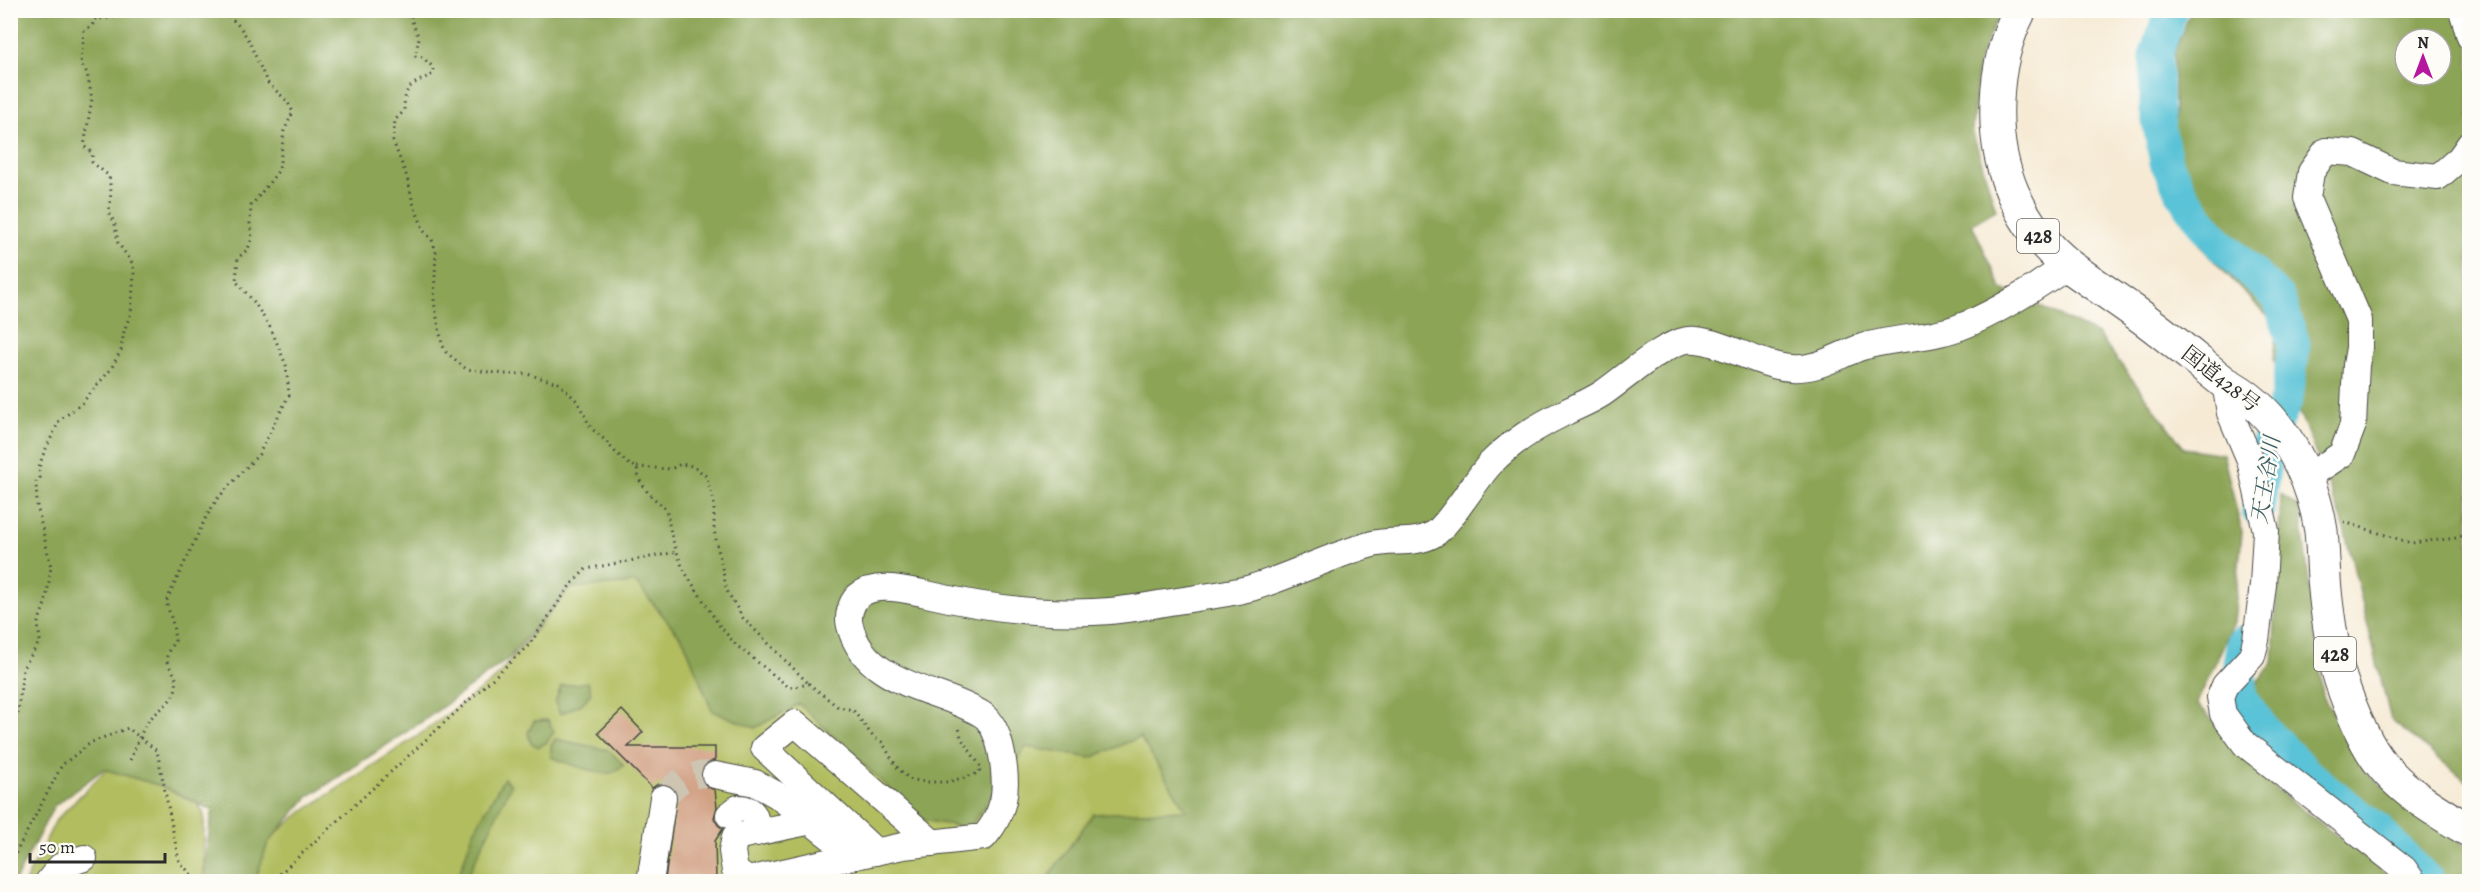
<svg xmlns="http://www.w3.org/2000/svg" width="2480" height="892" font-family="Alegreya,'Noto Serif JP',serif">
<rect width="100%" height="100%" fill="#fdfcf7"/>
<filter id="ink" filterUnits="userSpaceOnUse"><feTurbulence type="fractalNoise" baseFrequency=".0167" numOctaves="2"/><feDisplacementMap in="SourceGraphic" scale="12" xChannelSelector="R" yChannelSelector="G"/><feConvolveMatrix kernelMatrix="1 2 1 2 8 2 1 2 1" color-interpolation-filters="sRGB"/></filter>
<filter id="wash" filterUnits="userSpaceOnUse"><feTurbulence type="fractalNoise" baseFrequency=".008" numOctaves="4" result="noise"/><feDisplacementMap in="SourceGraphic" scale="24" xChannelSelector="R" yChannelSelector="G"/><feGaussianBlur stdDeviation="1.35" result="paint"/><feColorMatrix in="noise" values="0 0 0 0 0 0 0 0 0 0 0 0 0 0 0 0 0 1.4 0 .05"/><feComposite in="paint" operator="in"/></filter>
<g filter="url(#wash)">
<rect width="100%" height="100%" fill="#f6ead4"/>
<!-- green -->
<g fill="#b1bd5f" stroke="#6e7445" stroke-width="1.5">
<path d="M 646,568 L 827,678 L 998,729 L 1160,718 L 1217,819 L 1053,881 L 250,882 L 256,849 L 302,812 L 416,737 L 495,679 L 580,576 Z"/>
<path d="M 171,761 L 204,814 L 204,881 L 25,882 L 56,820 L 107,769 Z"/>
</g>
<!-- forest -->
<g fill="#8ca456" stroke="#5c6840" stroke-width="1.5" fill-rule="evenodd">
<path d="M 10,11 L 2001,11 L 1979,59 L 1972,130 L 1996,210 L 1972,224 L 2002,289 L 2098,334 L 2184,448 L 2223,454 L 2242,532 L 2234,622 L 2197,703 L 2276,789 L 2396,881 L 1045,881 L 1093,814 L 1186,810 L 1140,737 L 1091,758 L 1026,747 L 969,828 L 923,820 L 799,704 L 755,728 L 712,711 L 684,641 L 636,583 L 569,588 L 508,659 L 426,719 L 308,797 L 268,843 L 255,881 L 203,881 L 212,810 L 161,786 L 104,769 L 54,806 L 15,881 L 11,881 Z"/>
<path d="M 2191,11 L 2469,11 L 2469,783 L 2391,720 L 2342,520 L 2300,414 L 2273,359 L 2277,326 L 2199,245 L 2174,144 L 2174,52 ZM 2405,39 L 2441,39 L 2441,75 L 2405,75 Z"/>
<path d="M 2281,494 L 2300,509 L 2323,696 L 2367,774 L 2469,848 L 2469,881 L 2429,881 L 2428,873 L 2259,732 L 2250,690 L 2273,663 Z"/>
<path d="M 588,682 L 591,693 L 582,704 L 560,714 L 555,703 L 561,686 Z"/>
<path d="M 548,720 L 554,732 L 546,743 L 539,747 L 531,743 L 528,733 L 534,721 Z"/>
<path d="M 555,739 L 608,750 L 624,765 C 620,767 615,772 611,773 C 598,775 564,762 551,757 L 551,746 Z"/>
<path d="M 504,778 L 511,785 L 468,875 L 459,875 L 473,833 Z"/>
</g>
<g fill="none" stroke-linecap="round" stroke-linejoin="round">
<!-- river -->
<g stroke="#5ac3d7" stroke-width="33">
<path d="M 2171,10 L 2156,54 L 2156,110 L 2166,162 L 2185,199 L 2217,241 L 2278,297 L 2294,344 L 2287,399 L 2268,440 L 2258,510"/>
<path d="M 2243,642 L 2240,658 L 2240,697 L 2264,730 L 2309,776 L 2378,830 L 2429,882"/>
</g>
</g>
<g id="blocks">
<!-- building -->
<path fill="#d2a184" d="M 622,710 L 643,732 L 628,747 L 715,747 L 715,760 L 704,765 L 700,773 L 705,786 L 715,790 L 717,807 L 714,818 L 718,825 L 723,829 L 715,841 L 716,880 L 665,880 L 677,793 L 673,787 L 666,783 L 658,784 L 652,788 L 598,733 Z"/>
</g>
</g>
<g filter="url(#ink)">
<use href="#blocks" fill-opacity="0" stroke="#494844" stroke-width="1.5"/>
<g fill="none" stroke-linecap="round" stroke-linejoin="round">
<!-- minor-tunnel -->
<path stroke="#cdc4b2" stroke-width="26" stroke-dasharray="26 13" stroke-linecap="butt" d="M 663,798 C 679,779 690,772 715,775"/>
<!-- minor casing -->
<g stroke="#494844" stroke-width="28">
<g id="minor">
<path d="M 2462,10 L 2470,37"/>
<path d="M 2225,383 L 2230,413 L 2250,460 L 2266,531 L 2263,585 L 2256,640 L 2252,656 L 2225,685 L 2220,697 L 2223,714 L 2245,744 L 2404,869 L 2413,882"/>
<path d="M 2306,478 L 2342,454 L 2353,425 L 2356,365 L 2359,348 L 2359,320 L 2307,198 L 2311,172 L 2326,151 L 2353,153 L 2393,172 L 2438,177 L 2460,158 L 2470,144"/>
<path d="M 715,775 L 755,783 L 777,795 L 855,856 L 903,846 L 984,837 C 994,825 999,816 1003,801 C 1008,780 1002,728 983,715 C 939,687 866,687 850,626 C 847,616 851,603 858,596 C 875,582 902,589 922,593 C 998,611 1076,620 1153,605 C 1185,599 1220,596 1251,588 C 1292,576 1329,556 1369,545 C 1390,538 1413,546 1434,534 C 1448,526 1476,479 1491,463 C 1512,441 1539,425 1566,412 C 1578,406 1591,401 1603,393 C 1625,378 1662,344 1687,340 C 1713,336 1760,367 1791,368 C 1818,370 1838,355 1862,347 C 1894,337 1928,339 1960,327 C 1997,313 2035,288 2068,265"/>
<path d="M 729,815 L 738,808 C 755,808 757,818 756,833"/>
<path d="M 812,821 L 735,837 L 732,851 L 735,871 L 748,880 L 855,856"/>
<path d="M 876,852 L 764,748 L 795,723 L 933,843"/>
<path d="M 48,882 L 61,866 L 84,858"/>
<path d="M 650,882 L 663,798"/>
</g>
</g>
<!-- highway casing -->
<g stroke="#494844" stroke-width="35">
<path id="highway" d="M 2020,10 C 2005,39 1998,71 1997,102 C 1994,166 2018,226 2069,266 C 2091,282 2114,297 2136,313 C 2167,335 2196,360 2225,383 C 2279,411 2312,472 2321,531 C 2323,551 2323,571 2325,590 C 2327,613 2331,636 2335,658 C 2340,684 2358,728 2372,751 C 2394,787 2434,810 2470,831"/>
</g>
<!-- path -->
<g stroke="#494844" stroke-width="3" stroke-dasharray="1.5 4.5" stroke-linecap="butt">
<path d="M 411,10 L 411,19 L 419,38 L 415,56 L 422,57 L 433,67 L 433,74 C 411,85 404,85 404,111 L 395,120 L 393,141 L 407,177 L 413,203 L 424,231 L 432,240 L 436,251 L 434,302 L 442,344 L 446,352 L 466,369 L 505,374 L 527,374 L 558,383 L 577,401 L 591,428 L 605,440 L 614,451 L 630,465 L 637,467 L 639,479 L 648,493 L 666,509 L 672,538 L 683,569 L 719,625 L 736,645 L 790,688 L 809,684 L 838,707 L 853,710 L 874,738 L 882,742 L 896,766 L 909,779 L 926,782 L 948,782 L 979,773 L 981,767 L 961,738 L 959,727"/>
<path d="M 637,467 L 671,469 L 681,464 L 693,466 L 706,476 L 714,500 L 714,530 L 727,591 L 743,618 L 809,684"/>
<path d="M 2344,522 L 2411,543 L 2457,538 L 2470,532"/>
<path d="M 10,730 L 18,713 L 23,668 L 40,641 L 38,623 L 46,601 L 51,567 L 37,505 L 36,482 L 40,478 L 39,467 L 43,455 L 59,421 L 82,403 L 111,369 L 121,350 L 124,331 L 131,313 L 134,274 L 133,264 L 118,243 L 115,225 L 109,212 L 111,192 L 109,176 L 92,162 L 92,153 L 84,146 L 92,99 L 87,73 L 81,64 L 84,30 L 92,26 L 95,19 L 112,18 L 127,10"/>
<path d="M 130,760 C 135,749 139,737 145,726 C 152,713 169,707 175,691 C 183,666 153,669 175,641 L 173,624 L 166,602 L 206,517 L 218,498 L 259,454 L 289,395 L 286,365 L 271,329 L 254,302 L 236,281 L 238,258 L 248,249 L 252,238 L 250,223 L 251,206 L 279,170 L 284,131 L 293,112 L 287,101 L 267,82 L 248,39 L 240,27 L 223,10"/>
<path d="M 10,864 L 62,765 L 92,742 L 128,728 L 157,751 L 179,861 L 198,882"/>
<path d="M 271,882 L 529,645 L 569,587 L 586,569 L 677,552"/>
</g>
<!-- minor -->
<use href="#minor" stroke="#fff" stroke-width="26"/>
<!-- highway -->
<use href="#highway" stroke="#fff" stroke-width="33"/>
</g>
</g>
<g text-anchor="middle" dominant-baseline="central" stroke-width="5" stroke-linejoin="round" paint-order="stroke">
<!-- shield labels -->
<g fill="#fdfcf7" stroke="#6a6a68" stroke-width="1.5">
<rect x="2017" y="219" width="42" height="34" rx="4.5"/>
<rect x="2314" y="637" width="42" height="34" rx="4.5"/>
</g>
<g font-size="20" font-weight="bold" fill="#2b2b2b">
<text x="2038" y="236">428</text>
<text x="2335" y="654">428</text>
</g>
<!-- street labels -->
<g font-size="21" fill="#2b2b2b" stroke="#fdfcf7">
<text transform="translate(2221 379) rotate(38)">国道428号</text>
</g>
<!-- water labels -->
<g font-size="22" font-style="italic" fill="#3b6067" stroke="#fdfcf7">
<text transform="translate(2266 480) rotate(-81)">天王谷川</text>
</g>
</g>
<!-- margin -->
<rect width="2480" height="892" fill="none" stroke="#fdfcf7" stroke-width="36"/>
<!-- north arrow -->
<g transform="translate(2423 57)"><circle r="28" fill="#fdfcf7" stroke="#a9a8a5" stroke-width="1.5"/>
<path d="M0-4.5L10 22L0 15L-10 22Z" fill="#b5179e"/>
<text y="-9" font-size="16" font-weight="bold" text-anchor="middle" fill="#2b2b2b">N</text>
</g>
<!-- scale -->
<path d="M30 853v9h135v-9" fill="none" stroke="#2b2b2b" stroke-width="3"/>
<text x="39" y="853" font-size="18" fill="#2b2b2b" stroke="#fdfcf7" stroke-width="4.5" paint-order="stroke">50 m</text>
</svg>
